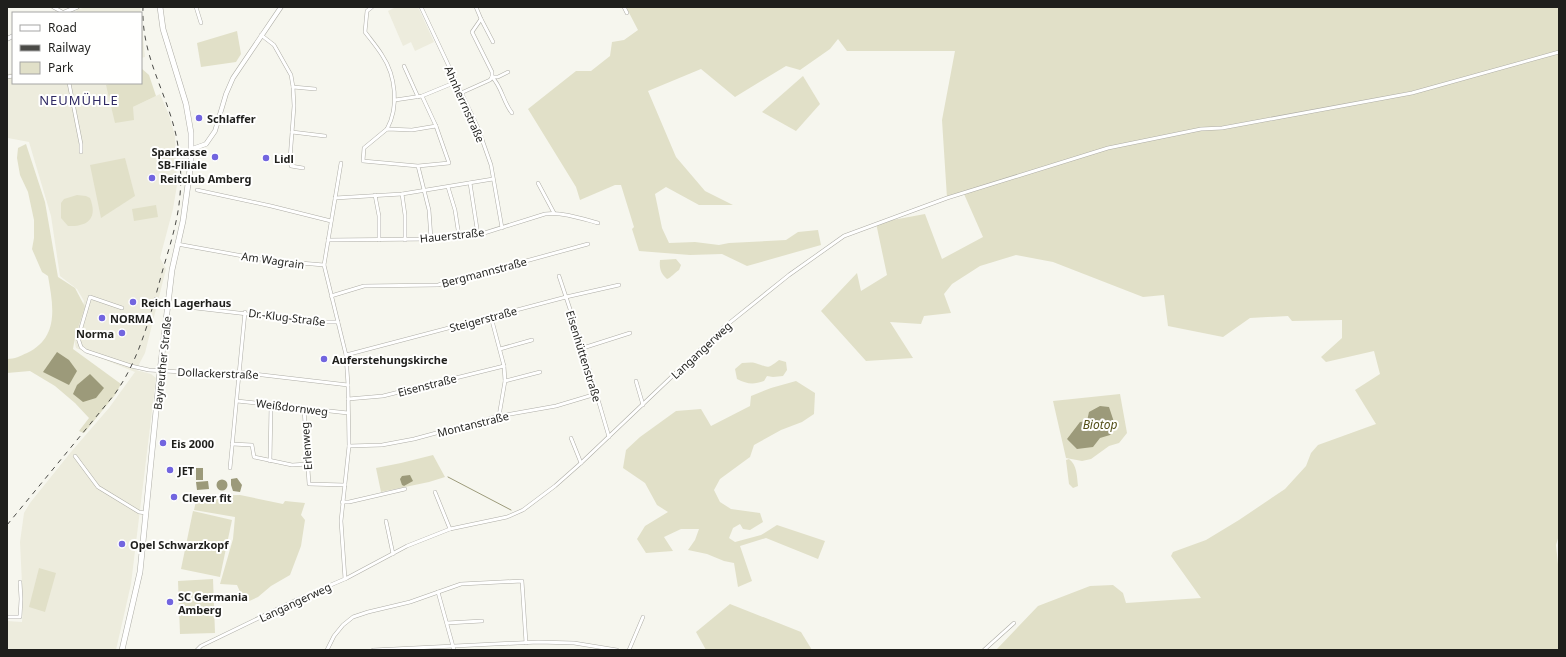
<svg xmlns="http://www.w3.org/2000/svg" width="1566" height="657" font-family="'Noto Sans',sans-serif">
<rect width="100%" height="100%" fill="#f6f6ee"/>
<!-- built -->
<g fill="#edecdd">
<path d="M 86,7 L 140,7 L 141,13 L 77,13 L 76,10 Z"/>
<path d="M 396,7 L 418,7 L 434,42 L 415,51 L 411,42 L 403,46 L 388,11 Z"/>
<path d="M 141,17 L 145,57 L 141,58 Z"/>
<path d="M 13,73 L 13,83 L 115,83 L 106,86 L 133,107 L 160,94 L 169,115 L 175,136 L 177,185 L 173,209 L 160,258 L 166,269 L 145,353 L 136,370 L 151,374 L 156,378 L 131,584 L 116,650 L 7,650 L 7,621 L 22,622 L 23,605 L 20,542 L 24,513 L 30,503 L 71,452 L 109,408 L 135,372 L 76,348 L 74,340 L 84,301 L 77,289 L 60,276 L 51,216 L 29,142 L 8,138 L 7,133 L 7,74 Z"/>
</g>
<!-- green -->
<g fill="#e1e0c8">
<path d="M 626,7 L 1559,7 L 1559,535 L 1556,545 L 1559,574 L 1559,650 L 996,650 L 1038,606 L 1090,586 L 1113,585 L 1123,593 L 1126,603 L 1201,598 L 1171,556 L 1173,552 L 1206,540 L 1239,520 L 1285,489 L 1306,466 L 1311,453 L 1318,445 L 1376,424 L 1355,390 L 1380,374 L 1374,351 L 1326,362 L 1321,357 L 1342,338 L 1342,320 L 1292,321 L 1288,316 L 1250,318 L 1223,337 L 1168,326 L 1164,295 L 1143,297 L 1053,262 L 1016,255 L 980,266 L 952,284 L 944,294 L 951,313 L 924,316 L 921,324 L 890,322 L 913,358 L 866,361 L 821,311 L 857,273 L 861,291 L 887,275 L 876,223 L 925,214 L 942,259 L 983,237 L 964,194 L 947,198 L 942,120 L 955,51 L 847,51 L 838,39 L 830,49 L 800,70 L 786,66 L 735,97 L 701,69 L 648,91 L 676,157 L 705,191 L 733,205 L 699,205 L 666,187 L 655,194 L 662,228 L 669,243 L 695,242 L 719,245 L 729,243 L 786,240 L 798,232 L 818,230 L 821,245 L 747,266 L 722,254 L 690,255 L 639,251 L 632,229 L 634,227 L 621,185 L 615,185 L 580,200 L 576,187 L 528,109 L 576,71 L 591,71 L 610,56 L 612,42 L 624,40 L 638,30 Z"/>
<path d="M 237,31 L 241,54 L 236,62 L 201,67 L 197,43 Z"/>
<path d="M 141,68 L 149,75 L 156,96 L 133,107 L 134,120 L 115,123 L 106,85 L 115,83 L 141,83 Z"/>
<path d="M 803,76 L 820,104 L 796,131 L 762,112 Z"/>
<path d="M 26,144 L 45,202 L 58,277 L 75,288 L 85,307 L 75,337 L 73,349 L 121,384 L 115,395 L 84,433 L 79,431 L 89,418 L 75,403 L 55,386 L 30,371 L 7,373 L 7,359 C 15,359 20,356 27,353 C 60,337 53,305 48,276 L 42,272 L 32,249 L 34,238 L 34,220 L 28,192 L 20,175 L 17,158 L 18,148 Z"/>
<path d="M 125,158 L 135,196 L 101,218 L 90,165 Z"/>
<path d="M 77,195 L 86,196 L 90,198 C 98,218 88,227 68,226 L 61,218 L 61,203 L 64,199 Z"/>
<path d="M 156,205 L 158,217 L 134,221 L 132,209 Z"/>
<path d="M 676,259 L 681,265 L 679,270 C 674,273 672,277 667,279 C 661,274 659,268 660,260 Z"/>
<path d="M 779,360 L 786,362 L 787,370 L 783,376 L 773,377 L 767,376 L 764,381 C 753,385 747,384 737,379 L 735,369 L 742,363 C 746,363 751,362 755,363 C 769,367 766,370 779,360 Z"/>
<path d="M 796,381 L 815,393 L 814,414 L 802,422 L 781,430 L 754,445 L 750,457 L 720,479 L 714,490 L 720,502 L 731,509 L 760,513 L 763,522 L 750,530 L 743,529 L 740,524 L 733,528 L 729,538 L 735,542 L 761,535 L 777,525 L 825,541 L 818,559 L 766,538 L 740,546 L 752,581 L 738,587 L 734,563 L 724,561 L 707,554 L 688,550 L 695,540 L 699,529 L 681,529 L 664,537 L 673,551 L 646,553 L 637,539 L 645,526 L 668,512 L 657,505 L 645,483 L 623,468 L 626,450 L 640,437 L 676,411 L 701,409 L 711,426 L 750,406 L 751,396 L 771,388 Z"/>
<path d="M 1120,394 L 1127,433 L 1119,443 L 1109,446 L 1091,459 L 1082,461 L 1066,458 L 1053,401 Z"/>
<path d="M 433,455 L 445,477 L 429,482 L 381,492 L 376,468 L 401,463 Z"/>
<path d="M 1069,459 C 1077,465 1077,476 1078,486 L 1073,488 L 1069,484 L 1066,460 Z"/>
<path d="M 240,495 L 283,504 L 285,501 L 305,503 L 301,515 L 305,520 L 301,546 L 290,575 L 271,586 L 258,597 L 245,603 L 237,585 L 220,584 L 233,539 L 235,517 L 194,510 L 197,496 Z"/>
<path d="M 193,511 L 232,520 L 220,577 L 181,569 Z"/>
<path d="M 39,568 L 56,573 L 45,612 L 29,607 Z"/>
<path d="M 213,579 L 215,633 L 180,634 L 178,581 Z"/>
<path d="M 730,604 L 801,632 L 812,650 L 706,650 L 696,632 Z"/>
</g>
<!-- water -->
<g fill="#9c9a7a">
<path d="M 57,352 L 69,360 L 77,371 L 69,385 L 43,372 Z"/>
<path d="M 90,374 L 104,388 L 96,398 L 83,402 L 73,394 L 77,385 Z"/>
<path d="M 1100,406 L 1109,407 L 1116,428 L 1110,435 L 1100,438 L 1093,447 L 1077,449 L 1067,439 L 1080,422 L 1087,421 L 1089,412 Z"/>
<rect x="196" y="468" width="7" height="12"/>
<path d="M 410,475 L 413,481 L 404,486 L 402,485 L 400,479 L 402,476 Z"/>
<path d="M 237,478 L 242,485 L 240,492 L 233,491 L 231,485 L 231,479 Z"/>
<circle cx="222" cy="485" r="5.5"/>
<path d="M 208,481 L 209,489 L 197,490 L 196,482 Z"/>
</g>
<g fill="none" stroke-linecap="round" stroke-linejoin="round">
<!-- stream -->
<path stroke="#9c9a7a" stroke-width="1" d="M 448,477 L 511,510"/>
<!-- minor casing -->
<g stroke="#aeada6" stroke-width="4">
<g id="minor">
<path d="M 53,7 L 64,13"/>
<path d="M 196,7 L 201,23"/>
<path d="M 372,7 L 367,11 L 365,32 C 371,40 377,47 382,55 C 396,76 399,107 387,129"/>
<path d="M 421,7 L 478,128 L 491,165 L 502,228"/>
<path d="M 624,7 L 627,13"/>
<path d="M 481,19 L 493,42"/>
<path d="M 261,35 L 274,45 L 291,75 L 293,87 L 294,106 L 290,159 L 291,166 L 303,168"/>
<path d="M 404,66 L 418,97"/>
<path d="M 7,77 L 13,76"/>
<path d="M 492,77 C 502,87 503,102 512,113"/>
<path d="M 492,77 L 498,77 L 508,72"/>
<path d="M 69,83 L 81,144 L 81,152"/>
<path d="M 293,87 L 315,89"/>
<path d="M 461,93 L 490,80 L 492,77 L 492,72 L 472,32 L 481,19 L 476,7"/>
<path d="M 422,96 L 436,126"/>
<path d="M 395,100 L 422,96 L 456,82"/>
<path d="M 292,132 L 325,136"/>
<path d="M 341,163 L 324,265 L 346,355 L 348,385 L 349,446 L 341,521 L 345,579"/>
<path d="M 418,166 L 449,163 L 436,126 L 412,130 L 387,129 L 364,148 L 363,161 L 418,166 L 429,210 L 431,239"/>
<path d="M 470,183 L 478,235"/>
<path d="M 538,183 L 554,213"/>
<path d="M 448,187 L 455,210 L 459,236"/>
<path d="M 197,190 L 271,206 L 331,221"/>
<path d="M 402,194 L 405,215 L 405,240"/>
<path d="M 375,195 L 379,216 L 379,240"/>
<path d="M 335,198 L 402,194 L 493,179"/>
<path d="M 328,240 L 431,239 L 478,235 L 545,214 C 563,212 580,218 598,223"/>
<path d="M 177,244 L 265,260 L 324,265"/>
<path d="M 559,276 L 583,348 L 609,437"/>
<path d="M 331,296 L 364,286 L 438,285 L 588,244"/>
<path d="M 187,307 L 317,322 L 338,322"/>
<path d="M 122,308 L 90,297 L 78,338 L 81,347 L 86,351 L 131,366 L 149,370 L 198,373 L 238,372 L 348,385"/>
<path d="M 491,317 L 504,366 L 505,381 L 499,416"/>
<path d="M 583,348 L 630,333"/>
<path d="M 500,349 L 532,340"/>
<path d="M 346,355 L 566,297 L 619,285"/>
<path d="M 505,381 L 540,372"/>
<path d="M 636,381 L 643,405"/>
<path d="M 348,399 L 383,396 L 504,366"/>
<path d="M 237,401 L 348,413"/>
<path d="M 304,409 L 309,484 L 345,485"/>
<path d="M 571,438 L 581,463"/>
<path d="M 232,444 L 252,445 L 254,457 L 292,465 L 308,464"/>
<path d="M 349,446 L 382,445 L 414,439 L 499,416 L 556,406 L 596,394"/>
<path d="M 75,456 L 98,487 L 139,512 L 146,513"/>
<path d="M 270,461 L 271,405"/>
<path d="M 230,468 L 245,312"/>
<path d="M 435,492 L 450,529"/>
<path d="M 342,502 L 349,502 L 405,489"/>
<path d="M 386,521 L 393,554"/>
<path d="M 438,592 L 454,650"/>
<path d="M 7,617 L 20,617 L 21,599 L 20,582"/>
<path d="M 447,623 L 482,621"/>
<path d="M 197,650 L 201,646 L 296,600 L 347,578 L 407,546 L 450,529 L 507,517 L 523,510 L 555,486 L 581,463 L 723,328 L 789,275 L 844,236 L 947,198 L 1108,148 L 1201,129 L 1222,128 L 1412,93 L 1559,52"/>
<path d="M 327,650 L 334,636 L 343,625 L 353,617 L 368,612 L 410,602 L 461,584 L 522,581 L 526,643"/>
<path d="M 373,650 L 538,642 L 574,643 L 617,650"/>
<path d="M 629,650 L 643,617"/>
<path d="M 984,650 L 1014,623"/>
</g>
</g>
<!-- tertiary casing -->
<g stroke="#aeada6" stroke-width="5">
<g id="tertiary">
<path d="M 63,13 L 77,7"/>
<path d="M 7,39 L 13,36"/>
<path d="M 192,149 L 206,144 L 215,131 L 226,94 L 233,78 L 281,7"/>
</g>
</g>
<!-- primary casing -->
<g stroke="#aeada6" stroke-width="6">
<path id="primary" d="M 122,650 L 140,572 L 160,371 L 172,270 L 183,221 L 191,162 L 191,133 L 186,104 L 163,29 L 160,7"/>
</g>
<!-- minor -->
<use href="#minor" stroke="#fff" stroke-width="3"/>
<!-- tertiary -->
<use href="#tertiary" stroke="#fff" stroke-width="4"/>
<!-- primary -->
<use href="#primary" stroke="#fff" stroke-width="5"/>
<!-- rail -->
<path stroke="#4a4a46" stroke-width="1" stroke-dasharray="5 5" stroke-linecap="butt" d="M 7,525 L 114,395 C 141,358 151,312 163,269 C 170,245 178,221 180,195 C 182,175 180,155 176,135 C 166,91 141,55 143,7"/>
</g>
<!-- markers -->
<g fill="#7265df" stroke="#fffffe" stroke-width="1.5">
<circle cx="199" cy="118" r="4"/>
<circle cx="215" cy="157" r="4"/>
<circle cx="266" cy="158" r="4"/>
<circle cx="152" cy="178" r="4"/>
<circle cx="133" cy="302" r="4"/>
<circle cx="102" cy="318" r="4"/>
<circle cx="122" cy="333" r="4"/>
<circle cx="324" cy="359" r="4"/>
<circle cx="163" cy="443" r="4"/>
<circle cx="170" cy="470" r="4"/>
<circle cx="174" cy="497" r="4"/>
<circle cx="122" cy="544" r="4"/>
<circle cx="170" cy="602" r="4"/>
</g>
<g text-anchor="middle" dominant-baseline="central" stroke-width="4" stroke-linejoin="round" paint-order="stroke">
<!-- street labels -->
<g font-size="11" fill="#1f1f1c" stroke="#fffffe">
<text transform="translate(465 104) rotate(66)">Ahnherrnstraße</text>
<text transform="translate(452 235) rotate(-6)">Hauerstraße</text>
<text transform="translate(273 260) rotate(8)">Am Wagrain</text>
<text transform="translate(484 272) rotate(-15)">Bergmannstraße</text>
<text transform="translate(287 317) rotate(7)">Dr.-Klug-Straße</text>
<text transform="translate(483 319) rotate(-15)">Steigerstraße</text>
<text transform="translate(701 350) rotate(-43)">Langangerweg</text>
<text transform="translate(584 356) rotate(73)">Eisenhüttenstraße</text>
<text transform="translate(162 363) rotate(-84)">Bayreuther Straße</text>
<text transform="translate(218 373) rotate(2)">Dollackerstraße</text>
<text transform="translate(427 385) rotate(-14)">Eisenstraße</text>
<text transform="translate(292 407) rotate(7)">Weißdornweg</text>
<text transform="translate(473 424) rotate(-14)">Montanstraße</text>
<text transform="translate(306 446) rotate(-94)">Erlenweg</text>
<text transform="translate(295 602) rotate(-25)">Langangerweg</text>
</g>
<!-- poi labels -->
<g font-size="11" font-weight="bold" fill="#1f1f1c" stroke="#fffffe" text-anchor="start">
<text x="207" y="118">Schlaffer</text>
<text x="207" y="151" text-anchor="end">Sparkasse<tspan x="207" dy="13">SB-Filiale</tspan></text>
<text x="274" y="158">Lidl</text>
<text x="160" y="178">Reitclub Amberg</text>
<text x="141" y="302">Reich Lagerhaus</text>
<text x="110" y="318">NORMA</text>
<text x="114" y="333" text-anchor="end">Norma</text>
<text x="332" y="359">Auferstehungskirche</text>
<text x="171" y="443">Eis 2000</text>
<text x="178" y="470">JET</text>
<text x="182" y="497">Clever fit</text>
<text x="130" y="544">Opel Schwarzkopf</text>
<text x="178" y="596">SC Germania<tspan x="178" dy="13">Amberg</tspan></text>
</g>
<!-- water labels -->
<g font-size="12" font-style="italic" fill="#534e16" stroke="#fffffe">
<text x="1100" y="424">Biotop</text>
</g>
<!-- quarter labels -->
<g font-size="13" letter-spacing="1" fill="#2f2964" stroke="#fffffe">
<text x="79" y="100">NEUMÜHLE</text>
</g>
</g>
<!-- border -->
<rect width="1566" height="657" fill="none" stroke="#1f1f1c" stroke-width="16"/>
<!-- legend -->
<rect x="12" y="12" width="130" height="72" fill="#fffffe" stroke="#a5a5a4"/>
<rect x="20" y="25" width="20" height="6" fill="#ffffff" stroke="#a5a5a4"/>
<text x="48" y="32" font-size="12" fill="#1f1f1c">Road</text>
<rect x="20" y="45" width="20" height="6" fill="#4a4a46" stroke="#a5a5a4"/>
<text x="48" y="52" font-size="12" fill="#1f1f1c">Railway</text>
<rect x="20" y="62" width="20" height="12" fill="#e1e0c8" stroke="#a5a5a4"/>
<text x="48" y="72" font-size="12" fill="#1f1f1c">Park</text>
</svg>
